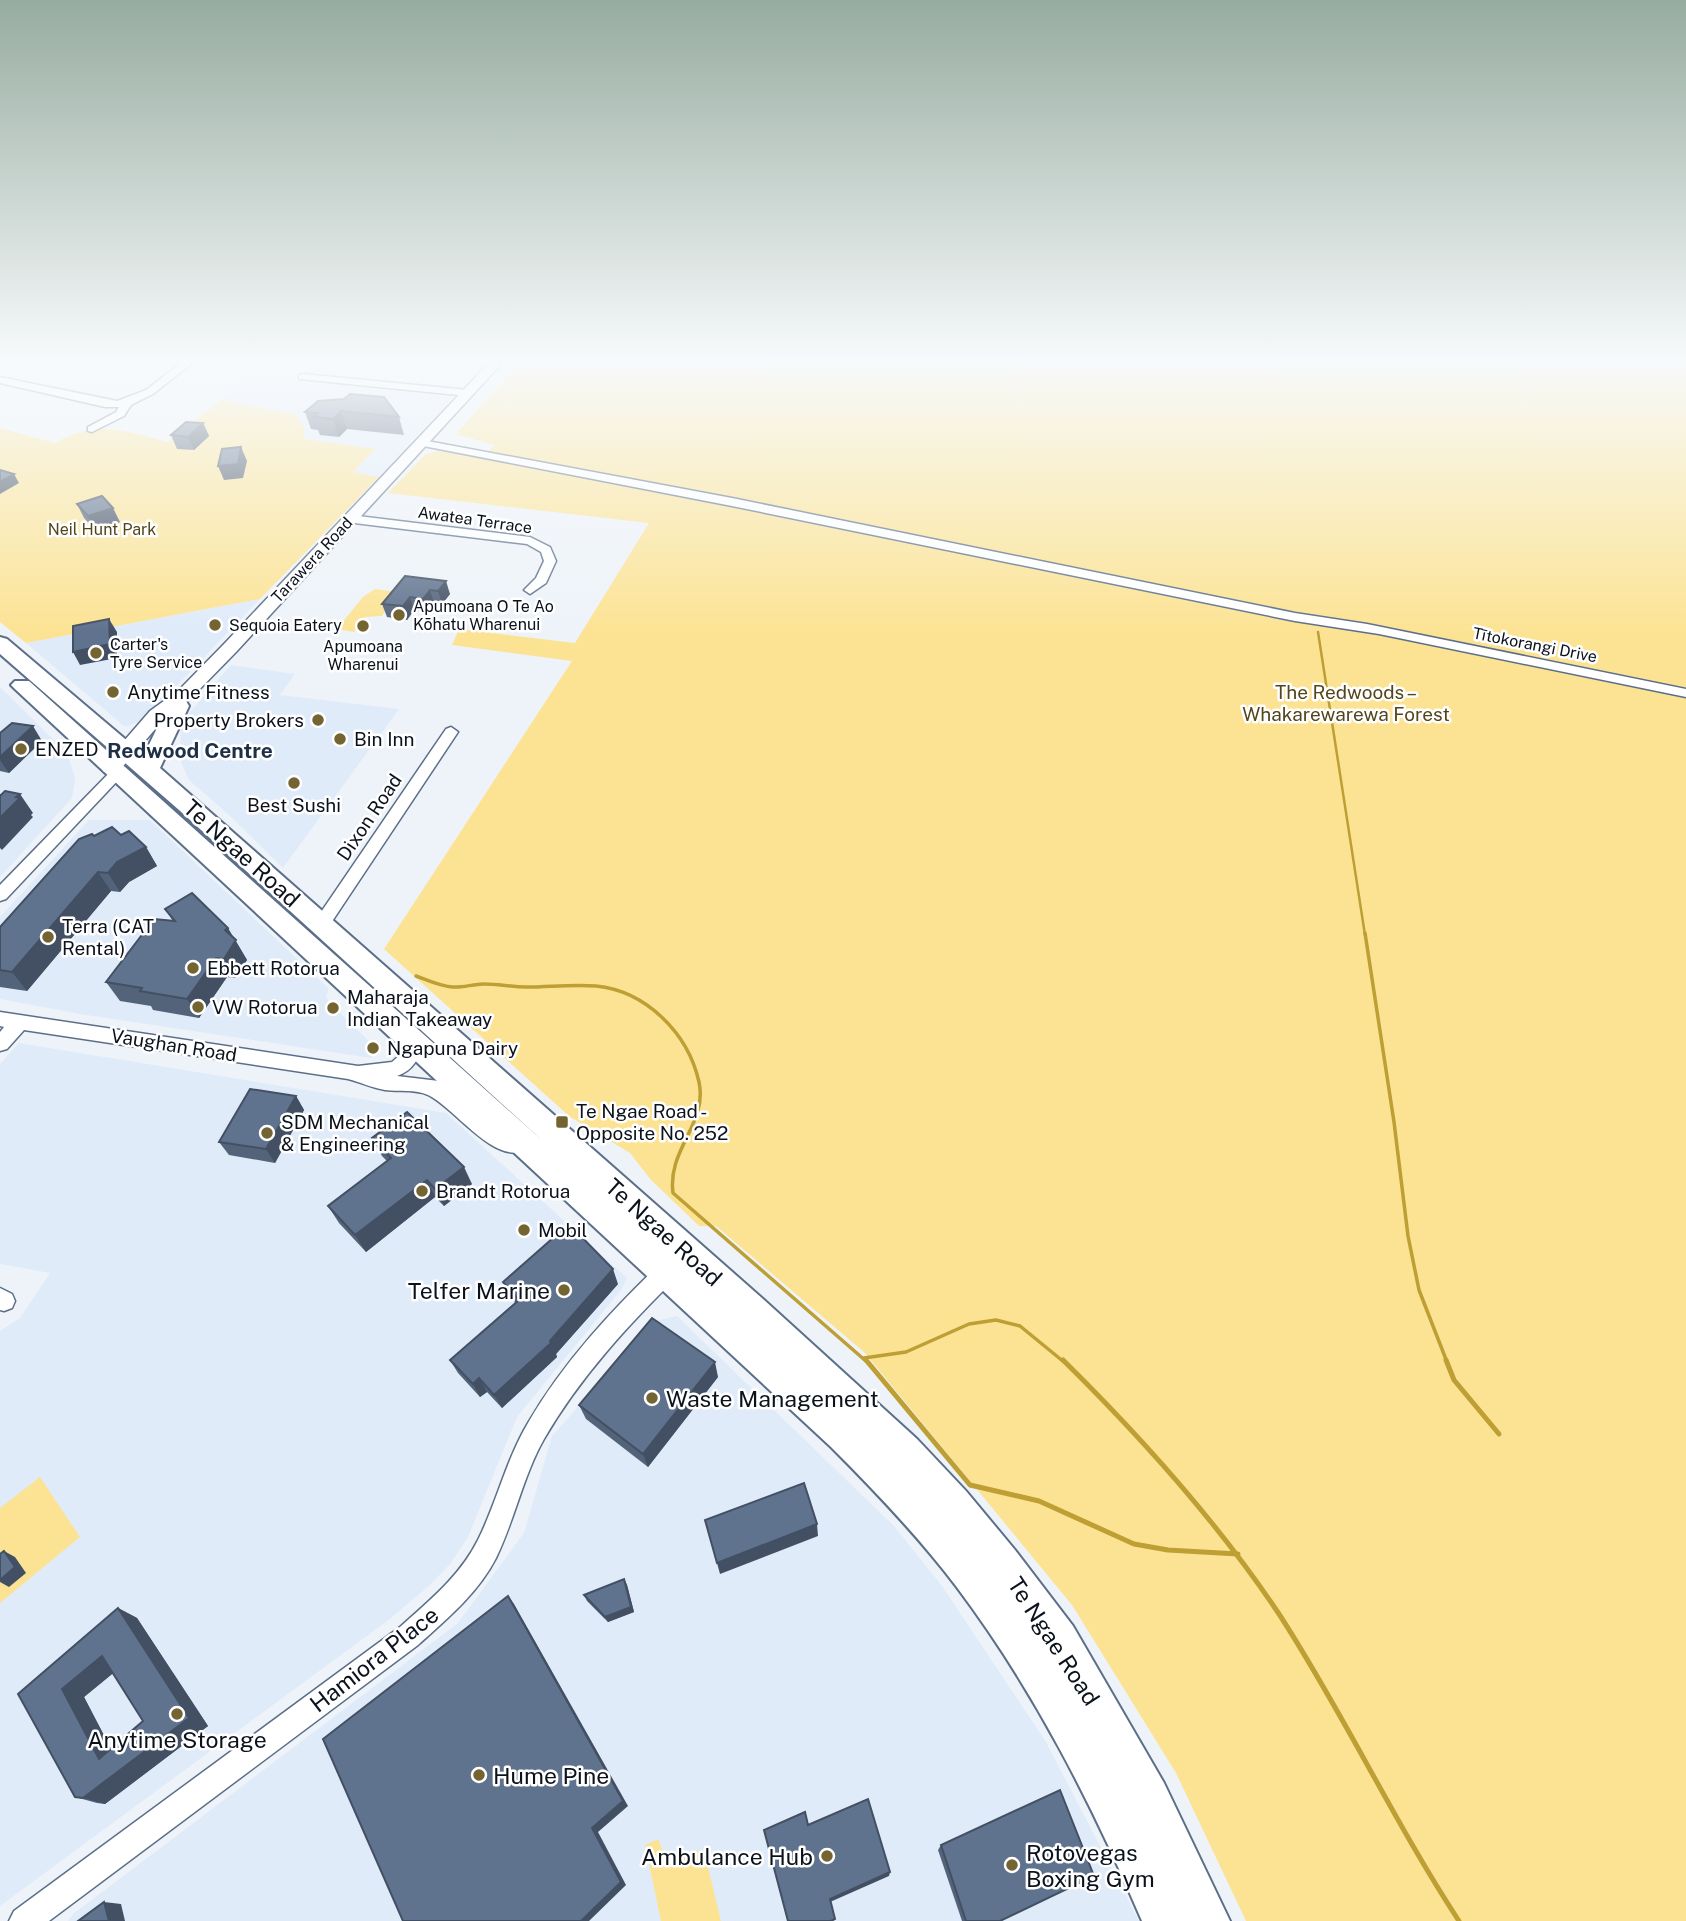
<svg xmlns="http://www.w3.org/2000/svg" width="1686" height="1921" font-family="'Public Sans',sans-serif">
<rect width="100%" height="100%" fill="#eef3f9"/>
<!-- built -->
<g fill="#e0ebfa">
<path d="M 246,377 L 291,381 L 453,397 L 379,477 L 352,473 L 375,449 L 303,439 L 294,414 L 221,400 Z"/>
<path d="M 260,599 L 163,700 L 138,722 L 125,727 L 26,643 Z"/>
<path d="M 231,665 L 295,674 L 280,695 L 399,709 L 283,868 L 228,814 L 189,780 L 180,760 L 181,722 Z"/>
<path d="M 0,687 L 67,753 L 75,778 L 72,798 L 0,877 Z"/>
<path d="M 89,820 L 150,820 L 329,989 L 326,997 L 330,1003 L 376,1048 L 371,1058 L 80,1014 L 0,999 L 0,917 Z"/>
<path d="M 19,1043 L 446,1113 L 627,1278 L 621,1290 L 517,1417 L 468,1537 L 451,1563 L 430,1585 L 390,1619 L 0,1906 L 0,1331 L 20,1318 L 50,1273 L 0,1264 L 0,1064 Z"/>
<path d="M 677,1316 L 894,1526 L 942,1586 L 1046,1742 L 1139,1921 L 68,1921 L 73,1914 L 458,1623 L 524,1533 L 552,1436 L 654,1321 Z"/>
</g>
<!-- green -->
<g fill="#fce394">
<path d="M 519,363 L 1686,363 L 1686,1921 L 1246,1921 L 1176,1773 L 1072,1605 L 864,1352 L 716,1226 L 699,1226 L 651,1180 L 630,1153 L 569,1116 L 384,949 L 572,661 L 452,645 L 459,629 L 575,643 L 649,523 L 388,493 L 426,454 L 438,451 L 484,455 L 495,445 L 456,434 Z"/>
<path d="M 221,400 L 295,414 L 304,428 L 304,439 L 376,449 L 353,472 L 379,477 L 260,599 L 26,643 L 0,622 L 0,428 L 55,443 C 98,419 123,431 168,442 Z"/>
<path d="M 375,589 L 396,592 L 382,616 L 365,617 L 354,632 L 337,629 L 363,597 Z"/>
<path d="M 40,1477 L 80,1537 L 0,1603 L 0,1508 Z"/>
<path d="M 658,1839 L 667,1861 L 699,1850 L 707,1863 L 721,1921 L 661,1921 L 645,1845 Z"/>
</g>
<g fill="none" stroke-linecap="round" stroke-linejoin="round">
<!-- stream-far2 -->
<path stroke="#bd9f34" stroke-width="2.5" d="M 1318,632 L 1365,935"/>
<!-- stream-far1 -->
<g stroke="#bd9f34" stroke-width="3.5">
<path d="M 1365,933 L 1394,1122 L 1408,1236 L 1419,1290 L 1447,1362"/>
<path d="M 416,976 C 427,980 439,986 452,987 C 462,988 473,984 484,984 C 498,984 512,987 526,987 C 549,987 573,984 596,986 C 646,991 688,1033 699,1082 C 708,1124 667,1149 673,1193 L 867,1362"/>
<path d="M 864,1358 L 906,1352 L 969,1324 L 996,1320 L 1020,1326 L 1064,1362"/>
</g>
<!-- stream -->
<g stroke="#bd9f34" stroke-width="5">
<path d="M 866,1360 L 970,1485 L 1039,1501 L 1134,1544 L 1168,1550 L 1238,1554"/>
<path d="M 1063,1360 C 1142,1438 1217,1521 1279,1614 C 1344,1714 1394,1822 1459,1921"/>
<path d="M 1446,1360 L 1454,1380 L 1499,1434"/>
</g>
<!-- minor casing -->
<g stroke="#5c6f89" stroke-width="3">
<g id="minor">
<path d="M 181,363 L 192,363 L 153,394 L 131,405 L 124,416 L 92,432 L 88,431 L 88,427 L 116,412 L 119,407 L 105,407 L 0,383 L 0,377 L 117,401 L 146,390 Z"/>
<path d="M 303,374 L 468,390 L 473,393 L 468,396 L 299,379 L 299,375 Z"/>
<path d="M 422,440 L 732,498 L 1295,613 L 1367,624 L 1686,689 L 1686,697 L 1379,634 L 1295,621 L 732,506 L 418,445 L 418,441 Z"/>
<path d="M 350,515 L 530,537 L 550,547 L 556,561 L 546,583 L 530,594 L 524,590 L 536,578 L 544,561 L 541,552 L 527,544 L 346,522 L 344,519 Z"/>
<path d="M 451,727 L 458,732 L 327,929 L 315,929 L 312,925 L 315,921 L 446,729 Z"/>
<path d="M 117,768 L 122,770 L 125,773 L 122,776 L 6,899 L 0,901 L 0,885 L 112,770 Z"/>
<path d="M 0,1012 L 358,1066 L 392,1062 L 401,1054 L 408,1037 L 415,1035 L 422,1037 L 424,1042 C 419,1058 414,1070 397,1076 L 439,1081 L 483,1117 L 508,1134 L 524,1139 L 527,1145 L 524,1151 C 492,1163 454,1107 428,1095 C 416,1089 398,1092 385,1090 C 372,1088 360,1082 348,1079 L 24,1030 L 7,1049 L 0,1051 L 0,1032 L 4,1027 L 0,1026 Z"/>
<path d="M 672,1257 L 680,1260 L 683,1267 L 680,1274 C 629,1324 580,1377 544,1439 C 523,1476 515,1519 496,1558 C 478,1593 447,1619 418,1645 L 49,1921 L 9,1921 L 14,1911 L 400,1627 C 429,1601 460,1576 478,1540 C 497,1502 506,1460 528,1423 C 564,1361 613,1309 664,1260 Z"/>
<path d="M 0,1288 L 12,1294 L 15,1301 L 12,1308 L 4,1311 L 0,1310 Z"/>
</g>
</g>
<!-- major casing -->
<g stroke="#5c6f89" stroke-width="3">
<path id="major" d="M 489,363 L 502,363 L 237,651 L 191,698 L 164,719 L 118,772 L 104,772 L 101,768 L 104,764 L 150,711 L 179,690 L 225,643 Z"/>
</g>
<!-- highway casing -->
<g stroke="#5c6f89" stroke-width="4">
<path id="highway" d="M 0,637 L 7,639 L 144,755 L 170,701 L 186,701 L 189,706 L 160,768 L 763,1299 L 917,1439 L 966,1491 L 1015,1550 L 1073,1626 L 1164,1783 L 1230,1921 L 1142,1921 C 1092,1804 1033,1688 956,1586 C 918,1536 875,1491 831,1447 L 15,689 L 11,685 L 15,681 L 29,681 L 545,1143 L 179,810 L 0,654 Z"/>
</g>
<!-- minor -->
<use href="#minor" fill="#fff" fill-rule="evenodd"/>
<!-- major -->
<use href="#major" fill="#fff" fill-rule="evenodd"/>
<!-- highway -->
<use href="#highway" fill="#fff" fill-rule="evenodd"/>
</g>
<!-- wall -->
<g fill="#53637a" fill-rule="evenodd">
<path d="M 318,401 L 399,417 L 404,435 L 347,429 L 339,437 L 320,435 L 318,430 L 311,429 L 305,412 Z"/>
<path d="M 203,423 L 209,436 L 194,450 L 177,449 L 171,435 Z"/>
<path d="M 77,504 L 120,522 L 95,530 L 84,518 Z"/>
<path d="M 405,576 L 450,594 L 442,604 L 434,603 L 427,612 L 414,610 L 407,620 L 387,617 L 382,604 Z"/>
<path d="M 0,733 L 42,741 L 9,773 L 0,771 Z"/>
<path d="M 121,835 L 146,847 L 157,866 L 129,882 L 120,892 L 111,891 L 27,991 L 0,987 L 0,927 L 94,836 Z"/>
<path d="M 165,909 L 234,938 L 247,960 L 235,978 L 227,977 L 199,1018 L 153,1010 L 151,1006 L 120,1001 L 106,982 L 173,921 Z"/>
<path d="M 296,1096 L 304,1110 L 275,1163 L 229,1155 L 219,1142 Z"/>
<path d="M 372,1138 L 472,1184 L 444,1206 L 435,1197 L 366,1252 L 339,1223 L 328,1206 L 387,1161 L 382,1156 Z"/>
<path d="M 503,1282 L 618,1284 L 556,1354 L 557,1357 L 502,1408 L 487,1392 L 480,1397 L 458,1373 L 450,1360 L 516,1303 L 509,1296 Z"/>
<path d="M 718,1377 L 648,1467 L 586,1419 L 579,1405 Z"/>
<path d="M 624,1579 L 627,1585 L 634,1612 L 608,1622 L 587,1601 L 584,1595 Z"/>
<path d="M 118,1608 L 137,1618 L 208,1726 L 105,1804 L 97,1803 L 75,1797 L 18,1694 ZM 113,1673 L 143,1721 L 111,1749 L 84,1697 Z"/>
<path d="M 941,1845 L 1001,1921 L 962,1921 L 938,1850 Z"/>
</g>
<!-- shaded-wall -->
<g fill="#435063">
<path d="M 341,411 L 347,429 L 339,437 L 333,419 Z"/>
<path d="M 203,423 L 209,436 L 194,450 L 188,437 Z"/>
<path d="M 241,447 L 247,461 L 243,478 L 224,480 L 218,466 Z"/>
<path d="M 14,474 L 19,483 L 0,494 L 0,482 Z"/>
<path d="M 113,508 L 120,522 L 95,530 L 88,516 Z"/>
<path d="M 446,581 L 450,594 L 442,604 L 438,591 Z"/>
<path d="M 430,590 L 434,603 L 427,612 L 423,599 Z"/>
<path d="M 410,597 L 414,610 L 407,620 L 403,606 Z"/>
<path d="M 109,619 L 117,632 L 117,658 L 80,665 L 73,652 Z"/>
<path d="M 33,726 L 42,741 L 9,773 L 0,760 L 0,757 Z"/>
<path d="M 20,794 L 33,813 L 31,815 L 33,817 L 2,850 L 0,848 L 0,818 Z"/>
<path d="M 146,847 L 157,866 L 129,882 L 120,892 L 108,873 L 117,862 Z"/>
<path d="M 98,872 L 111,891 L 27,991 L 12,972 Z"/>
<path d="M 228,928 L 247,960 L 235,978 L 224,959 L 225,930 Z"/>
<path d="M 216,958 L 227,977 L 199,1018 L 187,999 Z"/>
<path d="M 296,1096 L 304,1110 L 275,1163 L 266,1149 Z"/>
<path d="M 464,1167 L 472,1184 L 444,1206 L 435,1189 Z"/>
<path d="M 427,1180 L 435,1197 L 366,1252 L 355,1235 Z"/>
<path d="M 613,1269 L 618,1284 L 556,1354 L 557,1357 L 502,1408 L 494,1395 L 550,1341 Z"/>
<path d="M 715,1362 L 718,1377 L 648,1467 L 643,1454 Z"/>
<path d="M 479,1378 L 487,1392 L 480,1397 L 473,1384 Z"/>
<path d="M 817,1524 L 818,1536 L 720,1574 L 717,1563 Z"/>
<path d="M 4,1551 L 15,1557 L 26,1573 L 9,1587 L 0,1582 Z"/>
<path d="M 624,1579 L 627,1585 L 634,1612 L 608,1622 L 605,1617 Z"/>
<path d="M 508,1596 L 514,1604 L 628,1806 L 598,1832 L 626,1885 L 589,1921 L 581,1921 L 592,1828 Z"/>
<path d="M 118,1608 L 137,1618 L 208,1726 L 105,1804 L 83,1798 L 189,1718 Z"/>
<path d="M 102,1656 L 122,1666 L 84,1697 L 120,1766 L 99,1759 L 62,1689 Z"/>
<path d="M 890,1872 L 889,1876 L 830,1902 L 830,1899 Z"/>
<path d="M 104,1902 L 121,1904 L 125,1921 L 109,1921 Z"/>
</g>
<!-- building -->
<g fill="#60738e" stroke="#435063" stroke-width="2" fill-rule="evenodd">
<path d="M 350,394 L 384,397 L 399,417 L 341,411 L 333,419 L 314,417 L 318,413 L 305,412 L 318,401 L 344,399 Z"/>
<path d="M 186,422 L 203,423 L 188,437 L 171,435 Z"/>
<path d="M 241,447 L 238,464 L 218,466 L 222,449 Z"/>
<path d="M 0,470 L 14,474 L 0,482 Z"/>
<path d="M 102,496 L 113,508 L 88,516 L 77,504 Z"/>
<path d="M 405,576 L 446,581 L 438,591 L 430,590 L 423,599 L 410,597 L 403,606 L 382,604 Z"/>
<path d="M 109,619 L 110,644 L 73,652 L 73,626 Z"/>
<path d="M 12,723 L 33,726 L 0,757 L 0,733 Z"/>
<path d="M 5,791 L 20,794 L 16,797 L 20,798 L 0,818 L 0,795 L 1,795 Z"/>
<path d="M 112,827 L 121,835 L 129,831 L 146,847 L 117,862 L 108,873 L 98,872 L 12,972 L 0,970 L 0,927 L 79,839 L 92,834 L 94,836 Z"/>
<path d="M 192,893 L 228,928 L 225,930 L 236,940 L 224,959 L 216,958 L 187,999 L 140,991 L 142,988 L 106,982 L 154,919 L 175,921 L 165,909 Z"/>
<path d="M 250,1089 L 296,1096 L 266,1149 L 219,1142 Z"/>
<path d="M 407,1112 L 464,1167 L 435,1189 L 427,1180 L 355,1235 L 328,1206 L 391,1158 L 372,1138 Z"/>
<path d="M 569,1224 L 613,1269 L 550,1341 L 551,1343 L 494,1395 L 479,1378 L 473,1384 L 450,1360 L 519,1300 L 503,1282 Z"/>
<path d="M 652,1318 L 715,1362 L 643,1454 L 579,1405 Z"/>
<path d="M 804,1483 L 817,1524 L 717,1563 L 705,1520 Z"/>
<path d="M 4,1551 L 15,1567 L 0,1580 L 0,1554 Z"/>
<path d="M 624,1579 L 631,1607 L 605,1617 L 584,1595 Z"/>
<path d="M 508,1596 L 623,1801 L 592,1828 L 621,1882 L 581,1921 L 403,1921 L 323,1739 Z"/>
<path d="M 118,1608 L 189,1718 L 83,1798 L 75,1797 L 18,1694 ZM 102,1656 L 143,1721 L 99,1759 L 62,1689 Z"/>
<path d="M 1060,1790 L 1094,1876 L 1000,1921 L 966,1921 L 941,1845 Z"/>
<path d="M 868,1799 L 890,1872 L 830,1899 L 835,1919 L 831,1921 L 788,1921 L 764,1830 L 805,1812 L 808,1825 Z"/>
<path d="M 104,1902 L 109,1921 L 78,1921 Z"/>
</g>
<!-- sky -->
<linearGradient id="sky" x2="0" y2="1"><stop stop-color="#97aca0"/><stop offset="0.57" stop-color="#f7fafc"/><stop offset="1" stop-color="#f7fafc" stop-opacity="0"/></linearGradient>
<rect width="1686" height="632" fill="url(#sky)"/>
<!-- markers -->
<g fill="#746432" stroke="#fff" stroke-width="2.5">
<circle cx="399" cy="615" r="7"/>
<circle cx="215" cy="625" r="7"/>
<circle cx="363" cy="626" r="7"/>
<circle cx="96" cy="653" r="7"/>
<circle cx="113" cy="692" r="7"/>
<circle cx="318" cy="720" r="7"/>
<circle cx="340" cy="739" r="7"/>
<circle cx="21" cy="749" r="7"/>
<circle cx="294" cy="783" r="7"/>
<circle cx="48" cy="937" r="7"/>
<circle cx="193" cy="968" r="7"/>
<circle cx="198" cy="1007" r="7"/>
<circle cx="333" cy="1008" r="7"/>
<circle cx="373" cy="1048" r="7"/>
<rect x="555" y="1115" width="14" height="14" rx="3.5"/>
<circle cx="267" cy="1133" r="7"/>
<circle cx="422" cy="1191" r="7"/>
<circle cx="524" cy="1230" r="7"/>
<circle cx="564" cy="1290" r="7"/>
<circle cx="652" cy="1398" r="7"/>
<circle cx="177" cy="1714" r="7"/>
<circle cx="479" cy="1775" r="7"/>
<circle cx="827" cy="1856" r="7"/>
<circle cx="1012" cy="1865" r="7"/>
</g>
<g text-anchor="middle" dominant-baseline="central" stroke-width="5" stroke-linejoin="round" paint-order="stroke">
<!-- far-street labels -->
<g font-size="16" fill="#0b121c" stroke="#fff">
<text transform="translate(475 520) rotate(8)">Awatea Terrace</text>
<text transform="translate(312 560) rotate(-47)">Tarawera Road</text>
<text transform="translate(1535 645) rotate(11)">Tītokorangi Drive</text>
</g>
<!-- far-park labels -->
<g font-size="16" fill="#53461b" stroke="#fff">
<text x="102" y="529">Neil Hunt Park</text>
</g>
<!-- far-poi labels -->
<g font-size="16" fill="#0b121c" stroke="#fff" text-anchor="start">
<text x="413" y="606">Apumoana O Te Ao<tspan x="413" dy="18">Kōhatu Wharenui</tspan></text>
<text x="229" y="625">Sequoia Eatery</text>
<text x="110" y="644">Carter's<tspan x="110" dy="18">Tyre Service</tspan></text>
<text x="363" y="646" text-anchor="middle">Apumoana<tspan x="363" dy="18">Wharenui</tspan></text>
</g>
<!-- poi labels -->
<g font-size="19" fill="#0b121c" stroke="#fff" text-anchor="start">
<text x="127" y="692">Anytime Fitness</text>
<text x="304" y="720" text-anchor="end">Property Brokers</text>
<text x="354" y="739">Bin Inn</text>
<text x="35" y="749">ENZED</text>
<text x="294" y="805" text-anchor="middle">Best Sushi</text>
<text x="62" y="926">Terra (CAT<tspan x="62" dy="22">Rental)</tspan></text>
<text x="207" y="968">Ebbett Rotorua</text>
<text x="347" y="997">Maharaja<tspan x="347" dy="22">Indian Takeaway</tspan></text>
<text x="212" y="1007">VW Rotorua</text>
<text x="387" y="1048">Ngapuna Dairy</text>
<text x="576" y="1111">Te Ngae Road -<tspan x="576" dy="22">Opposite No. 252</tspan></text>
<text x="281" y="1122">SDM Mechanical<tspan x="281" dy="22">&amp; Engineering</tspan></text>
<text x="436" y="1191">Brandt Rotorua</text>
<text x="538" y="1230">Mobil</text>
</g>
<!-- park labels -->
<g font-size="19" fill="#53461b" stroke="#fff">
<text x="1346" y="692">The Redwoods –<tspan x="1346" dy="22">Whakarewarewa Forest</tspan></text>
</g>
<!-- street labels -->
<g font-size="19" fill="#0b121c" stroke="#fff">
<text transform="translate(369 817) rotate(-56)">Dixon Road</text>
<text transform="translate(174 1045) rotate(9)">Vaughan Road</text>
</g>
<!-- neighbourhood labels -->
<g font-size="21" font-weight="bold" fill="#1e2f46" stroke="#fff">
<text x="190" y="750">Redwood Centre</text>
</g>
<!-- near-street labels -->
<g font-size="23" fill="#0b121c" stroke="#fff">
<text transform="translate(242 853) rotate(42)">Te Ngae Road</text>
<text transform="translate(664 1232) rotate(42)">Te Ngae Road</text>
<text transform="translate(1054 1641) rotate(57)">Te Ngae Road</text>
<text transform="translate(374 1659) rotate(-38)">Hamiora Place</text>
</g>
<!-- near-poi labels -->
<g font-size="23" fill="#0b121c" stroke="#fff" text-anchor="start">
<text x="550" y="1290" text-anchor="end">Telfer Marine</text>
<text x="666" y="1398">Waste Management</text>
<text x="177" y="1739" text-anchor="middle">Anytime Storage</text>
<text x="493" y="1775">Hume Pine</text>
<text x="1026" y="1852">Rotovegas<tspan x="1026" dy="26">Boxing Gym</tspan></text>
<text x="813" y="1856" text-anchor="end">Ambulance Hub</text>
</g>
</g>
</svg>
